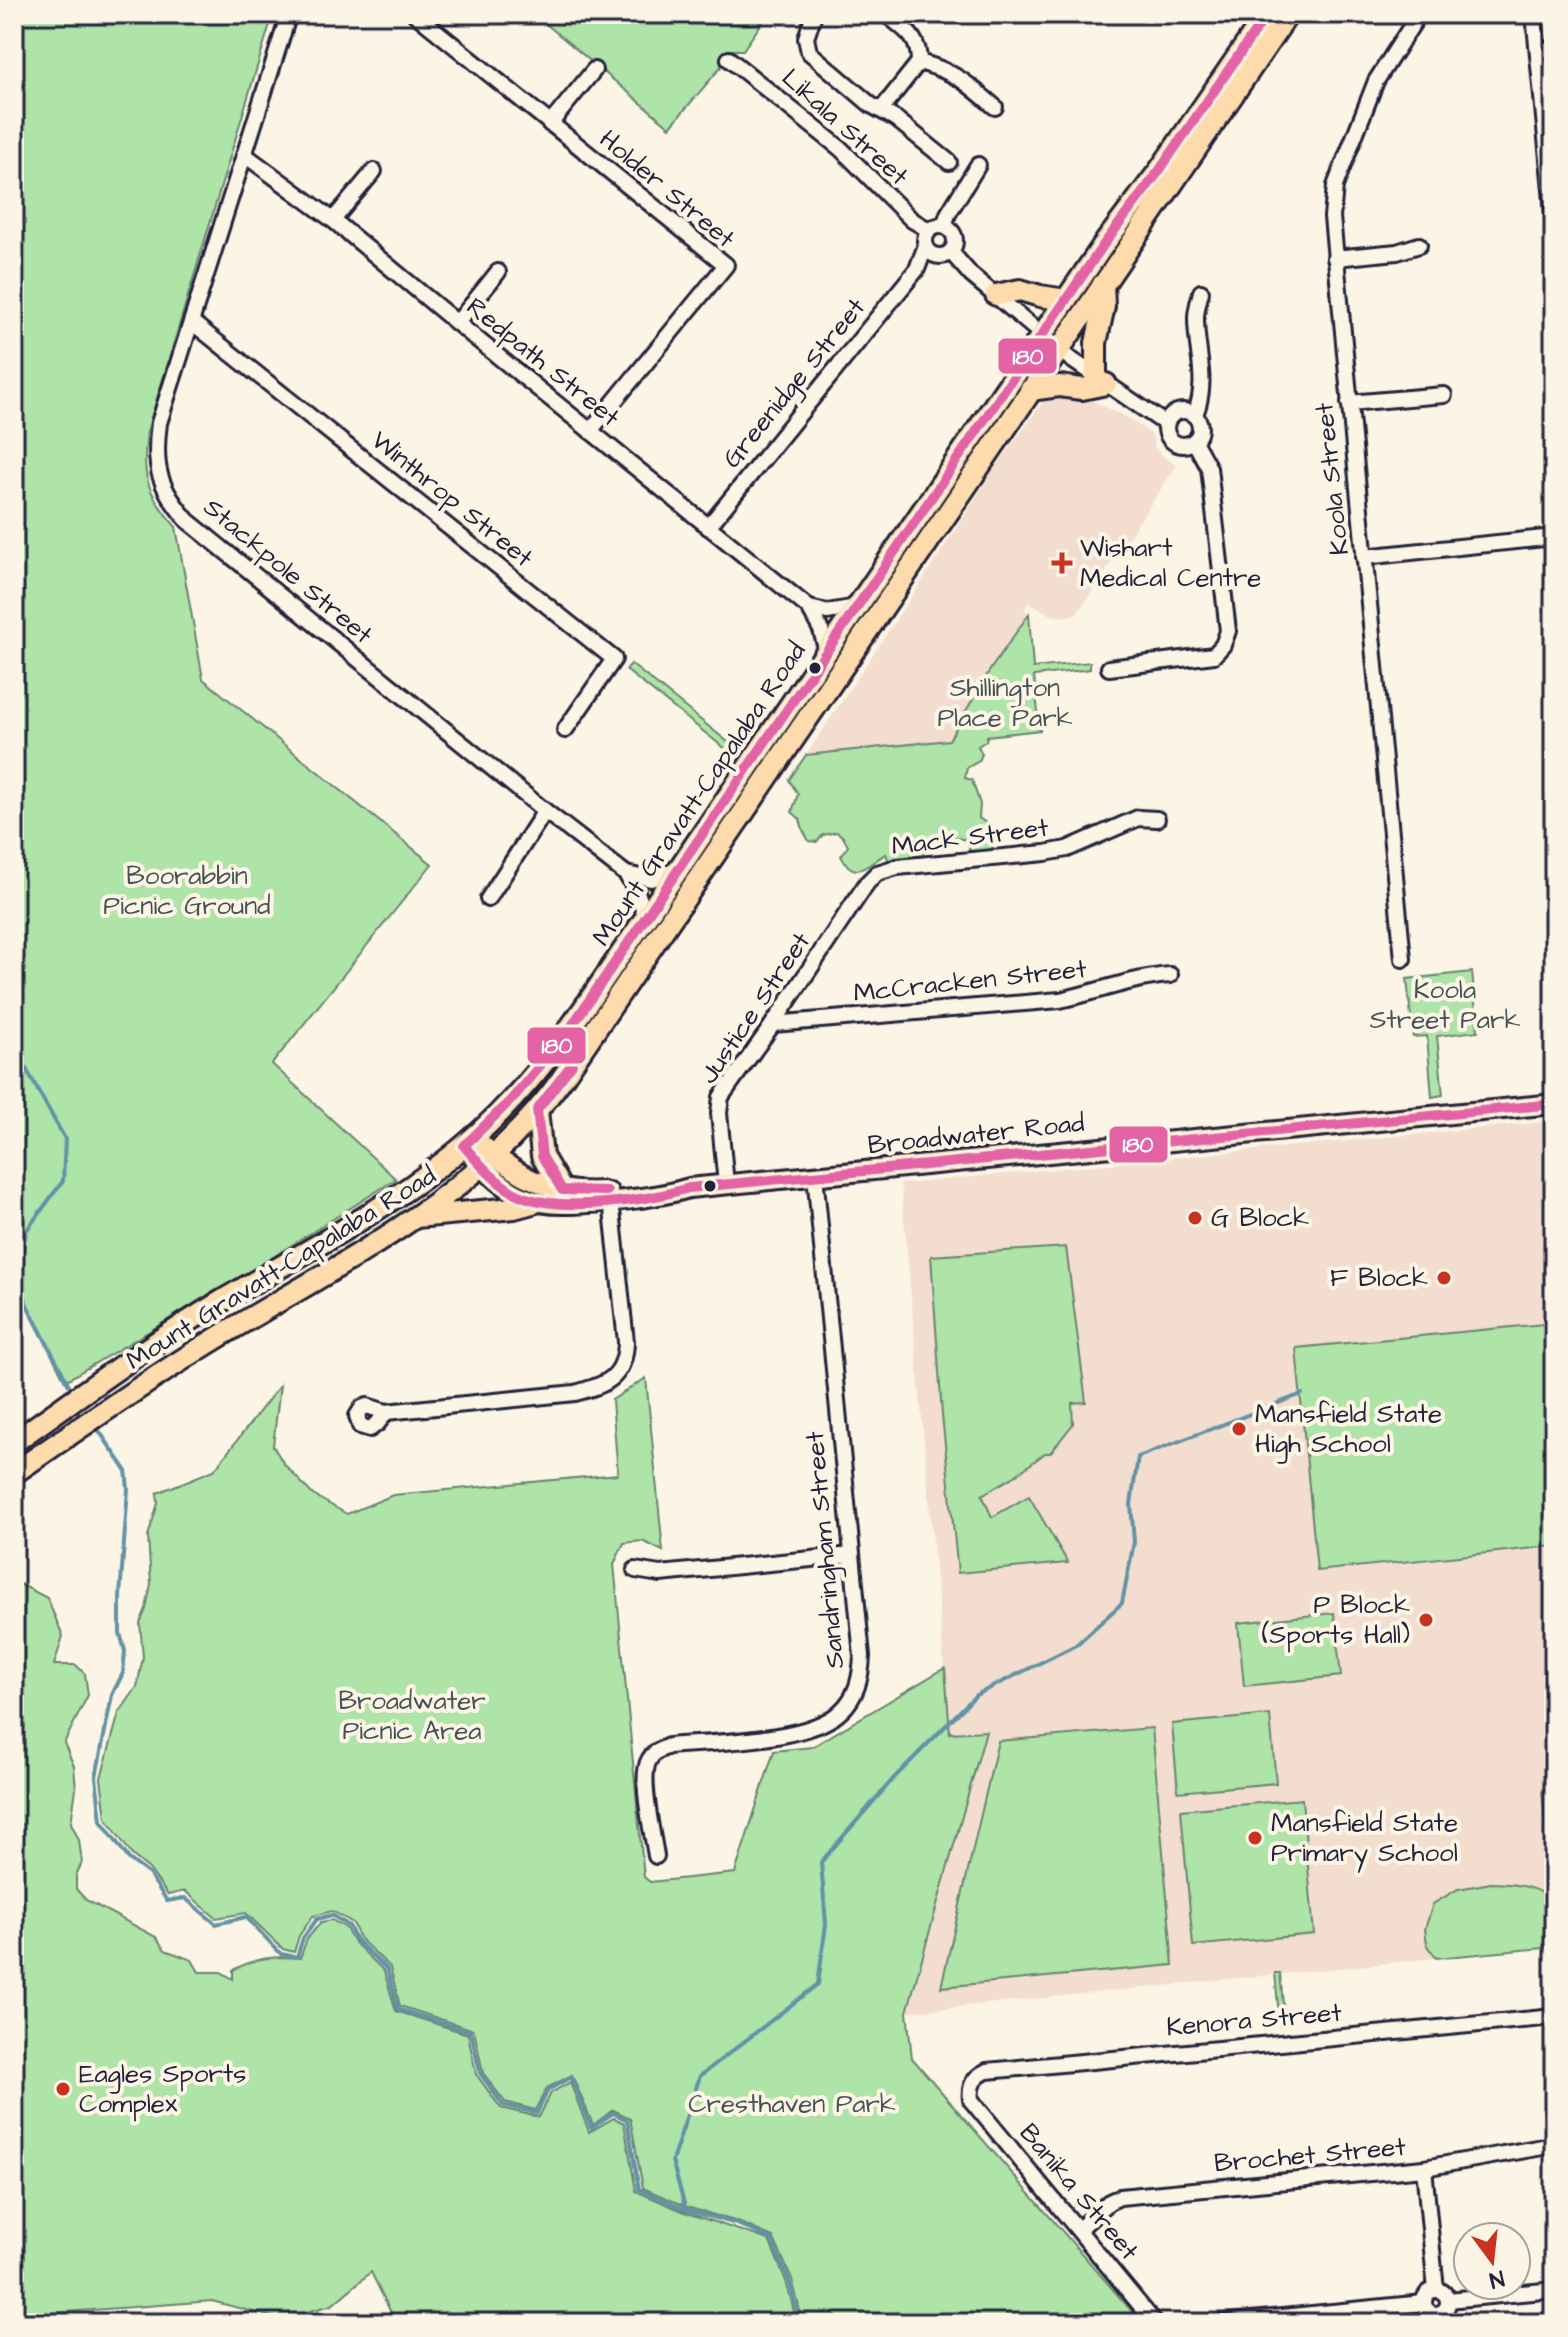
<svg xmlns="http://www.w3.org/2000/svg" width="1568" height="2337" font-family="'Architects Daughter',sans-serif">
<rect width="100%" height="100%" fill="#fcf5e5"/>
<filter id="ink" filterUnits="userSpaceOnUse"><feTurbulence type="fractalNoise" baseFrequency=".0125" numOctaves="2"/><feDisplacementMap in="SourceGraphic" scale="16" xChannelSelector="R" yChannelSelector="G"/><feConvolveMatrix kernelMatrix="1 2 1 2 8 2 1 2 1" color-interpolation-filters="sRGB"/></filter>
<g filter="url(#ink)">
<!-- built -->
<g fill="#f3ddcf">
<path d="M 1064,394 L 1092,401 L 1127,417 L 1152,435 L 1155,447 L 1165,458 L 1177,465 L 1077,614 L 1061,617 L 1051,615 L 1029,602 L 1024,609 L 1029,614 L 990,670 L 949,740 L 806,755 L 937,558 L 992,472 L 1045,399 Z"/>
<path d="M 1554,1121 L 1554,1946 L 907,2012 L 986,1731 L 950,1734 L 901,1184 Z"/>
</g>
<!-- green -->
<g fill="#aee4a7" stroke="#688371" stroke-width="2">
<path d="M 14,14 L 273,14 L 147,432 C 141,476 147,494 176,527 L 203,679 L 432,864 L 272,1064 L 396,1179 L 251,1271 L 65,1381 L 26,1304 L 14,1323 Z"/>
<path d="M 534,14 L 768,14 L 743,50 L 728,50 L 720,59 L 721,67 L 670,127 Z"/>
<path d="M 1029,614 L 1033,668 L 1090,662 L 1090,669 L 1034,676 L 1040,730 L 987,736 L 986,741 L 978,746 L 982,754 L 979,761 L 967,768 L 965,778 L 972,780 L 980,804 L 979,818 L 987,824 L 985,836 L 993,848 L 986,854 L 976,857 L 969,850 L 971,841 L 948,836 L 923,852 L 926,858 L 889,862 L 886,854 C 868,863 856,884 841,856 L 848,846 L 843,837 L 837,832 L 823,835 L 817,842 L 809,841 L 803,830 L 800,819 L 792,812 L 798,794 L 789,780 L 806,755 L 949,740 L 990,670 Z"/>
<path d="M 631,664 L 738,750 L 733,755 L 626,670 Z"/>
<path d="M 1472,972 L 1478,1031 L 1437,1036 L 1443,1095 L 1432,1097 L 1427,1036 L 1413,1037 L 1407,979 Z"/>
<path d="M 1066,1247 L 1086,1402 L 1072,1403 L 1073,1424 L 1050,1453 L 1045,1453 L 1015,1476 L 982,1495 L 992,1517 L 1029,1496 L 1068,1563 L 958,1573 L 942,1415 L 931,1256 Z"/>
<path d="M 1554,1323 L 1554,1546 L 1317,1571 L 1296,1348 Z"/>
<path d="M 646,1378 L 663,1551 L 642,1541 L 624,1543 L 614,1564 L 644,1877 L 650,1882 L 735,1873 L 774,1751 L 812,1747 L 945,1668 L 950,1733 L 986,1731 L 907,2012 L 912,2058 L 1142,2323 L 803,2323 L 792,2279 L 773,2237 L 738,2222 L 687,2207 L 643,2188 L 630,2118 L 613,2110 L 593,2125 L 572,2075 L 547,2088 L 535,2110 L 505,2102 L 483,2073 L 474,2030 L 400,2006 L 390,1967 L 359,1938 L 353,1923 L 332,1911 L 313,1916 L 299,1936 L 294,1952 L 283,1949 L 246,1913 L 216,1918 L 185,1891 L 168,1895 L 149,1869 L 132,1855 L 106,1818 L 101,1778 L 119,1713 L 137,1687 L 143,1657 L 140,1623 L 146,1609 L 151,1584 L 148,1536 L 158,1503 L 157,1493 L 214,1470 L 280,1385 L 273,1446 L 284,1464 L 313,1495 L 347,1514 L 393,1495 L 618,1474 L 612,1400 Z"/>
<path d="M 14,1581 L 47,1598 L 63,1636 L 54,1665 L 76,1665 L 85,1674 L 88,1695 L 64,1743 L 74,1766 L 76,1789 L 71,1823 L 79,1840 L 82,1863 L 76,1875 L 76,1889 L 86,1900 L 156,1937 L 165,1950 L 192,1960 L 199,1972 L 221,1972 L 233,1979 L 233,1970 C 258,1957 272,1956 300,1958 L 307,1939 L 321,1922 L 332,1920 L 346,1928 L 354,1942 L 384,1971 L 396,2011 L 468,2034 L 476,2074 L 501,2108 L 539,2117 L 551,2093 L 570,2082 L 589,2132 L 614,2118 L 624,2123 L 636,2191 L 687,2213 L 769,2240 L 786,2281 L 797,2323 L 396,2323 L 371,2272 L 332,2305 L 280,2319 L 212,2301 L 14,2316 Z"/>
<path d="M 1334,1613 L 1341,1676 L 1244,1686 L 1238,1623 Z"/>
<path d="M 1270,1715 L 1276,1783 L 1178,1792 L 1172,1724 Z"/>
<path d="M 1152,1728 L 1173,1965 L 941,1987 L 998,1741 Z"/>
<path d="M 1302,1799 L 1314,1934 L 1193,1946 L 1181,1810 Z"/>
<path d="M 1491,1883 C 1516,1884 1534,1885 1554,1901 L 1554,1947 L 1436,1958 L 1427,1944 L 1425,1929 L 1433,1904 L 1458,1889 Z"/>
<path d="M 1275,1973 L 1280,1973 L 1285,2025 L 1280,2026 Z"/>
</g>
<!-- water -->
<path fill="#8edded" stroke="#6392a6" stroke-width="2" d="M 1554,1791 L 1554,1837 L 1547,1838 L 1542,1792 Z"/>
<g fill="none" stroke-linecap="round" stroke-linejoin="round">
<!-- stream -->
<g stroke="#6392a6" stroke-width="4">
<path d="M 14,1047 L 65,1139 L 63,1181 L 26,1231 L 19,1272 L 26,1303 L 72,1391"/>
<path d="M 95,1425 L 126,1470 L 128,1489 L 120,1596 L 120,1633 L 125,1651 L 123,1673 L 112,1695 L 96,1777 L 101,1821 L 129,1859 L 149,1874 L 167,1901 L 185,1898 L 216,1924 L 246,1917 L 281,1954 L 297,1957 L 303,1938 L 317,1919 L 332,1915 L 349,1926 L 356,1940 L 387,1969 L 398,2009 L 471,2032 L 480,2073 L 503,2105 L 537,2113 L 548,2090 L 571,2077 L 591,2128 L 613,2113 L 627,2120 L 639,2189 L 686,2210 L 737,2224 L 771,2239 L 789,2280 L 800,2323"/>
<path d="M 686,2210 L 672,2161 L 700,2076 L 818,1984 L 826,1924 L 821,1862 L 893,1779 L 976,1695 L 1076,1645 L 1122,1603 L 1134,1542 L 1131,1504 L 1138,1457 L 1302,1394"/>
</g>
<!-- minor casing -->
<g stroke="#22223b" stroke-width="20">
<g id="minor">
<path d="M 289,14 L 159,423 C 153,467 159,488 188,521 L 545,811 L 626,874 L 637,892 L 646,917"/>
<path d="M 415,14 L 726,265 L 590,431"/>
<path d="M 814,14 L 806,38 L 809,52 L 871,105 L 896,119 L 949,162"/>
<path d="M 1534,14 L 1554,221"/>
<path d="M 1538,50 L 1554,49"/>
<path d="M 729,59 L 841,149 L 912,220 L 929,230"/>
<path d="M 919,62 C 956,72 967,83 995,107"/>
<path d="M 881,110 L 919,62 C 919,36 905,30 886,14"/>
<path d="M 550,124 L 594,70"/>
<path d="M 245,155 L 333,220 L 457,323 L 809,608 L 821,630 L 827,652"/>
<path d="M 333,220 L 374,171"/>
<circle cx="940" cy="241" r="15"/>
<path d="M 944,226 L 948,214 L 978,165"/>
<path d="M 951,252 L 971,275 L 1072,360 L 1166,424"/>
<path d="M 1335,258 L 1397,252 L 1419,245"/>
<path d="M 193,323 L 614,659 L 565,730"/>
<path d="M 457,323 L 498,272"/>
<path d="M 1349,403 L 1444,395"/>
<circle cx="1183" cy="428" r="17"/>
<path d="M 1195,415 C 1209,379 1196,354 1196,318 C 1196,309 1199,300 1201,292"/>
<path d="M 708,527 L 917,269 L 925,248"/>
<path d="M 1364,557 L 1554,537"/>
<path d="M 809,608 L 827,612 L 857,607"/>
<path d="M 1109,668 L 1214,655 L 1223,645 L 1228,631 L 1209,468 L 1194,441"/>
<path d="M 626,874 L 651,879 L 679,869"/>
<path d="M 488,899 L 545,811"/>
<path d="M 1403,959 L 1332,217 L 1335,186 L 1376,81 L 1419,14"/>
<path d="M 773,1024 L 1060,1000 C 1097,992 1132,978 1170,975"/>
<path d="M 726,1184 L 719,1113 L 721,1097 L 773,1024 L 867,883 L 877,873 L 897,867 L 1045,853 L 1067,849 L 1138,818 L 1157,819"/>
<path d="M 367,1406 L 386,1412 L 378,1423 L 370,1429 L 360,1426 L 357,1416 L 362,1408 Z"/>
<path d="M 386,1412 L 575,1393 C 606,1385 625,1378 626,1342 L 610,1191"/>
<path d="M 635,1570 L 660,1574 L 852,1555"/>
<path d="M 656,1856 C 653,1835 639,1778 649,1760 C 654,1751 660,1750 669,1746 C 713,1742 808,1742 840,1712 C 857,1697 861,1677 862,1656 L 815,1175"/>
<path d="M 1424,2168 L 1436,2290"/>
<path d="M 1079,2229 L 1109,2202 L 1120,2197 L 1424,2168 L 1554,2145"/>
<circle cx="1436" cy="2302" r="12"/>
<path d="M 1448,2300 L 1554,2290"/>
<path d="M 1155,2323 L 971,2100 C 969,2085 974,2077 987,2071 L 1554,2017"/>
<path d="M 1220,2323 L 1424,2303"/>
</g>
</g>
<!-- major casing -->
<g stroke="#22223b" stroke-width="24">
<g id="major">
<path d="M 473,1137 C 514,1174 546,1195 603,1191"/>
<path d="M 464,1146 C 514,1205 534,1209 610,1201 C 638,1199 663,1196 689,1188 L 1554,1104"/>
</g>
</g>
<!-- highway casing -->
<g stroke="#22223b" stroke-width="26">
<g id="highway">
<path d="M 996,295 L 1020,290 L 1040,296 L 1066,300"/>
<path d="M 1096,377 L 1096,343 L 1104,306 L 1103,284"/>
<path d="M 1030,390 L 1059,386 L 1082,389 L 1106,384"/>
<path d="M 537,1110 L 542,1156 L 562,1190"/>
<path d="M 416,1217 L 514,1208 L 536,1202"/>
<path d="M 14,1442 C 83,1393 152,1342 225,1299 C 307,1251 393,1206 465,1145 C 517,1101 557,1048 595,992 L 1104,244 L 1159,171 L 1267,14"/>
<path d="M 14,1473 C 81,1427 148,1380 217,1338 C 340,1263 474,1200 561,1080 L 1288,14"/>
</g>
</g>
<!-- minor -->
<use href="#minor" stroke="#fcf5e5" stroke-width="14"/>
<!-- major -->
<use href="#major" stroke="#fedbac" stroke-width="18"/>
<!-- highway -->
<use href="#highway" stroke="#fedbac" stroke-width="20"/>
<!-- bus-1 casing -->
<g stroke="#fcf5e5" stroke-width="16">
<g id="bus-1">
<path d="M 1267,14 L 1159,171 L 1104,244 L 567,1033 L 512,1099 L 464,1146 C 479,1163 494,1181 513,1192 C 554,1215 645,1201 689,1188 L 1554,1104"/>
<path d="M 572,1064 L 537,1110 L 542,1156 L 562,1190 L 607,1191"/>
</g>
</g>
<!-- bus-1 -->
<use href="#bus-1" stroke="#e463a4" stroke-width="10"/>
</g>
</g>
<!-- markers -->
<g fill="#c8321e" stroke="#fcf5e5" stroke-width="3">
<path d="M1058 551h8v8h8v8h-8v8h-8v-8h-8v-8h8z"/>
<circle cx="1195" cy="1218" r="8"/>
<circle cx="1444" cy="1278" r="8"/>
<circle cx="1239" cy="1429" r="8"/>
<circle cx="1426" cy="1620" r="8"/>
<circle cx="1255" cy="1838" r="8"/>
<circle cx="63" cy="2089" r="8"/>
</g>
<g fill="#22223b" stroke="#fcf5e5" stroke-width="3">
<circle cx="815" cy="668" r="7"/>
<circle cx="710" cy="1186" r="7"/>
</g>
<g text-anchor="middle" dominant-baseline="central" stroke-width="8" stroke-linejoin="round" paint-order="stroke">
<!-- street labels -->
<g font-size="26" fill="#22223b" stroke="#fcf5e5">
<text transform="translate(845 127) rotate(42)">Likala Street</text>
<text transform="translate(667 189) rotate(40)">Holder Street</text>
<text transform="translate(543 362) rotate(39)">Redpath Street</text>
<text transform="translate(794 383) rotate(-51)">Greenidge Street</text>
<text transform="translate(1332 479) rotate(-96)">Koola Street</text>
<text transform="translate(452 499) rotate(39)">Winthrop Street</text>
<text transform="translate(288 571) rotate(40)">Stackpole Street</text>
<text transform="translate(699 794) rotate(-56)">Mount Gravatt-Capalaba Road</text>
<text transform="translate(970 837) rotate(-7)">Mack Street</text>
<text transform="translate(970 981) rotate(-6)">McCracken Street</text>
<text transform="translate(755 1008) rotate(-56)">Justice Street</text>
<text transform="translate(976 1134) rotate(-6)">Broadwater Road</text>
<text transform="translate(281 1268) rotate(-32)">Mount Gravatt-Capalaba Road</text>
<text transform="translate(825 1550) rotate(-95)">Sandringham Street</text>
<text transform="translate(1254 2020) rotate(-5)">Kenora Street</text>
<text transform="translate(1310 2155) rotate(-5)">Brochet Street</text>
<text transform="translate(1079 2192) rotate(50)">Banika Street</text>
</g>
<!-- poi labels -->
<g font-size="26" fill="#22223b" stroke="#fcf5e5" text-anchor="start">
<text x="1080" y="548">Wishart<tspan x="1080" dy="30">Medical Centre</tspan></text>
<text x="1211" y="1218">G Block</text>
<text x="1428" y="1278" text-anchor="end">F Block</text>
<text x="1255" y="1414">Mansfield State<tspan x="1255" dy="30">High School</tspan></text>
<text x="1410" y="1605" text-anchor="end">P Block<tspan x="1410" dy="30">(Sports Hall)</tspan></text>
<text x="1271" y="1823">Mansfield State<tspan x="1271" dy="30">Primary School</tspan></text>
<text x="79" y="2074">Eagles Sports<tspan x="79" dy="30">Complex</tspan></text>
</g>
<!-- park labels -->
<g font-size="26" fill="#455256" stroke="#fcf5e5">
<text x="1005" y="688">Shillington<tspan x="1005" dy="30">Place Park</tspan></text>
<text x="187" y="876">Boorabbin<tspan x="187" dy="30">Picnic Ground</tspan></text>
<text x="1445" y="990">Koola<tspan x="1445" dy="30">Street Park</tspan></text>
<text x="412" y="1701">Broadwater<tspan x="412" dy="30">Picnic Area</tspan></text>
<text x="792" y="2104">Cresthaven Park</text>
</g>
</g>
<g stroke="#fcf5e5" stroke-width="3">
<rect x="997" y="337" width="61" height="38" rx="8" fill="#e463a4"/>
<rect x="526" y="1026" width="61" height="39" rx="8" fill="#e463a4"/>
<rect x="1108" y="1125" width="61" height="39" rx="8" fill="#e463a4"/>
</g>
<g font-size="22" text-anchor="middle" font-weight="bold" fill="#fff">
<text x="1028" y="364">180</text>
<text x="557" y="1053">180</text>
<text x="1138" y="1152">180</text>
</g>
<!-- margin -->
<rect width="1568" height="2337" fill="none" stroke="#fcf5e5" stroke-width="48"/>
<rect x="24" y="24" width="1520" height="2289" fill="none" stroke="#22223b" stroke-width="3" filter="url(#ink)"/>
<!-- north arrow -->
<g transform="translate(1492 2261) rotate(165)"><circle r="38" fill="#fcf5e5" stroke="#a5a1a1" stroke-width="2"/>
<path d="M0-6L14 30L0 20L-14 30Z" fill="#c8321e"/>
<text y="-12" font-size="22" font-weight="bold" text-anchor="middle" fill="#22223b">N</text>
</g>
</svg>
